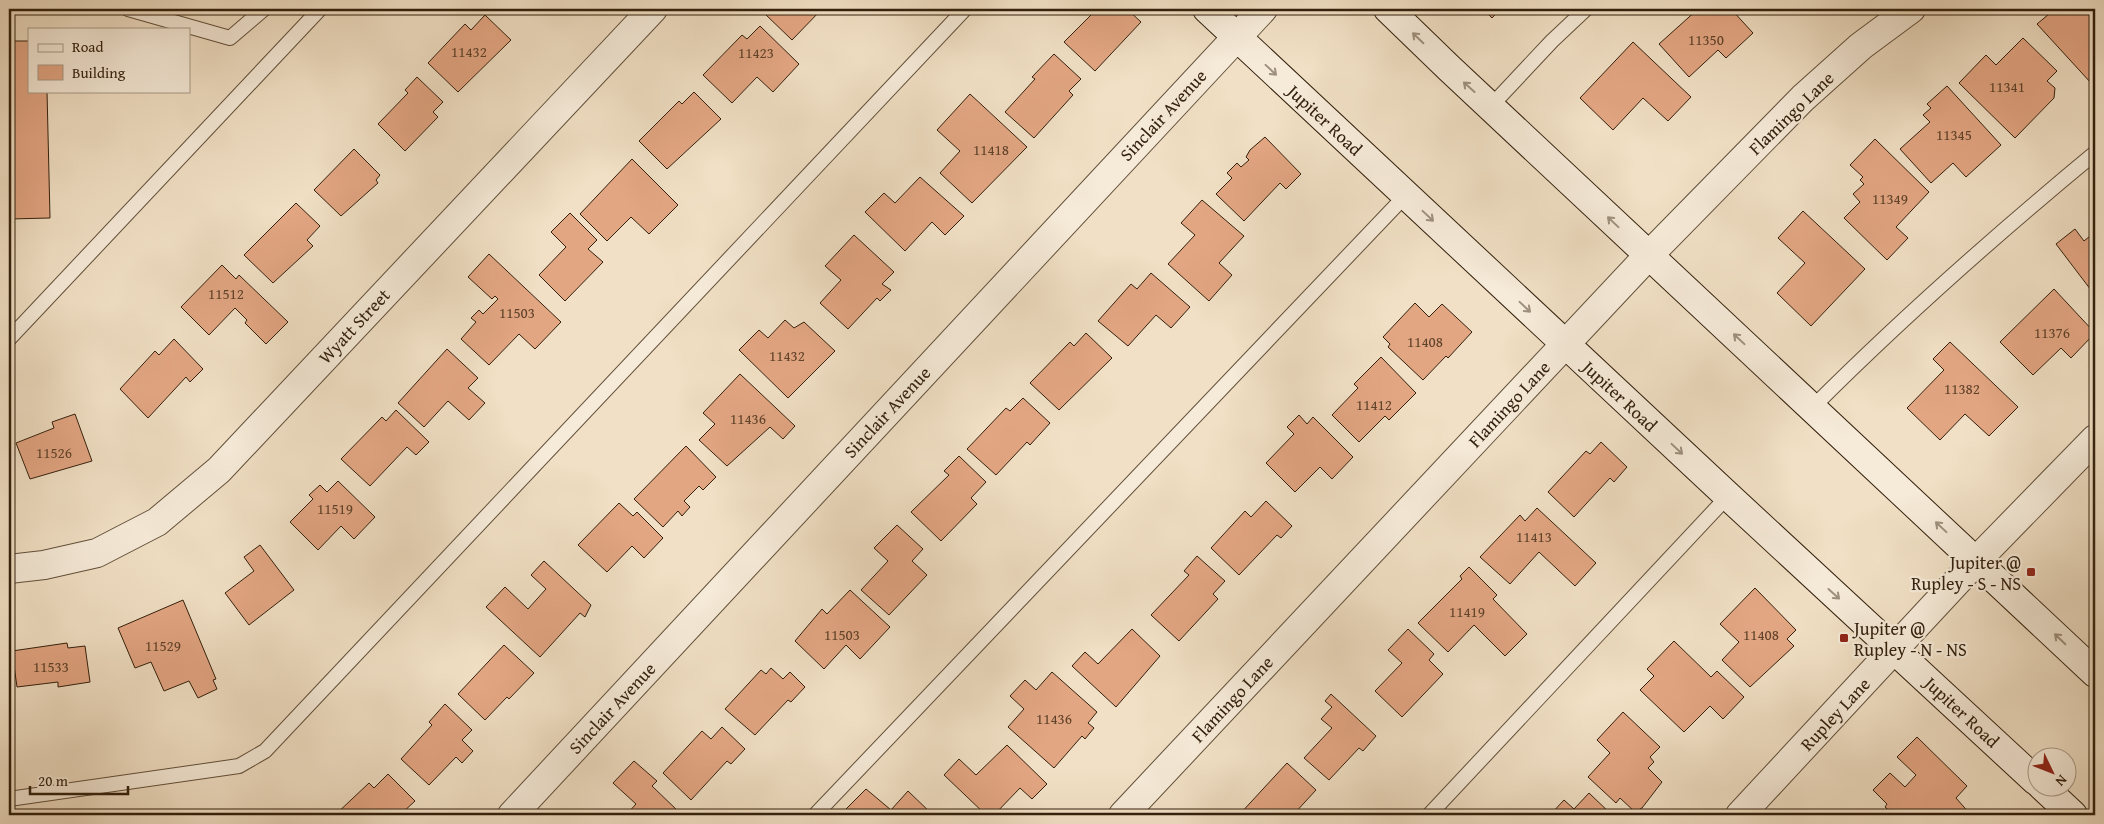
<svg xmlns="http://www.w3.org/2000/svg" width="2104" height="824" font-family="'Gentium Book Plus',serif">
<rect width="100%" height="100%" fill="#f1e0c5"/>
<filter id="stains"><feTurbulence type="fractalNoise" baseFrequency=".004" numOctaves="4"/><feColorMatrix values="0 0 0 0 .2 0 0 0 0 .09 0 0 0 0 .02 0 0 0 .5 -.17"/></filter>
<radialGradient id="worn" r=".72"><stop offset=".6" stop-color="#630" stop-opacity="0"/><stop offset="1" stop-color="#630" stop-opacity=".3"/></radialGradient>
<!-- building -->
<g fill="#e3a683" stroke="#33200d">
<path d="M 767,9 L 822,9 L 792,40 L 764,13 Z"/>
<path d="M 1097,9 L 1127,9 L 1141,22 L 1095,71 L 1064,42 Z"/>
<path d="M 1483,9 L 1500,9 L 1492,18 Z"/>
<path d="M 1698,9 L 1731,9 L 1753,33 L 1726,58 L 1718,50 L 1689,77 L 1659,44 Z"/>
<path d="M 2055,9 L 2095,9 L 2095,80 L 2091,83 L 2037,24 Z"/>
<path d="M 485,15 L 511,40 L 458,92 L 428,63 L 465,24 L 471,30 Z"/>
<path d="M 760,26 L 799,64 L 773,92 L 757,77 L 732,103 L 703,75 L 742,35 L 747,39 Z"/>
<path d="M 2023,38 L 2057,71 L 2047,81 L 2055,88 L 2054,98 L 2015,138 L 1959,83 L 1986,55 L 1996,65 Z"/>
<path d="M 9,41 L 29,41 L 29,91 L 47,91 L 50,218 L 9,219 Z"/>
<path d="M 1633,42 L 1691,97 L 1668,121 L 1643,98 L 1613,130 L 1580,98 Z"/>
<path d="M 1054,54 L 1081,79 L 1069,91 L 1073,95 L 1034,138 L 1005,112 L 1035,79 L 1032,77 Z"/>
<path d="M 417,77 L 443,102 L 433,112 L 438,117 L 405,151 L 378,124 L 408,93 L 405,90 Z"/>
<path d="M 1947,86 L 2001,145 L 1966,177 L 1953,163 L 1931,183 L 1900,149 L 1930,122 L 1923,115 L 1931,108 L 1927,104 Z"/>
<path d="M 694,92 L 721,119 L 667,169 L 639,141 L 679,101 L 682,104 Z"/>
<path d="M 970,94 L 1027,147 L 972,203 L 940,173 L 960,151 L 937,130 Z"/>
<path d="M 1265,137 L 1301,174 L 1286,189 L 1280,183 L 1244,221 L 1216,194 L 1232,178 L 1227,173 L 1237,163 L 1241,167 L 1249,160 L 1246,157 L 1250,150 Z"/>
<path d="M 1875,139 L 1929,192 L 1896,227 L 1908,238 L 1887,260 L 1844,218 L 1860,202 L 1853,194 L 1864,184 L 1860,180 L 1863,177 L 1850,165 Z"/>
<path d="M 354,149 L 380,175 L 376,180 L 378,183 L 341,216 L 314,190 Z"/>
<path d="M 632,159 L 678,205 L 649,234 L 631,217 L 607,241 L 580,214 Z"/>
<path d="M 920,177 L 964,216 L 945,235 L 932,222 L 905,251 L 865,212 L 884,193 L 895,203 Z"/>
<path d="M 1202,200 L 1244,236 L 1219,263 L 1232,275 L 1209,301 L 1168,264 L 1195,235 L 1181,223 Z"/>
<path d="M 296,203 L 320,226 L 307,240 L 313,246 L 273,283 L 244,255 Z"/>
<path d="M 1803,211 L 1865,269 L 1811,326 L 1777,293 L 1805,263 L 1778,238 Z"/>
<path d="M 570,213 L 597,240 L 588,249 L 603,262 L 565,301 L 539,275 L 566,247 L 551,232 Z"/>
<path d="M 2075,229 L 2084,241 L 2095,232 L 2094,294 L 2056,244 Z"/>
<path d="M 854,235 L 894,272 L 882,284 L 891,290 L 880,301 L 877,298 L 848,329 L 820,303 L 841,280 L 825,266 Z"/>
<path d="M 489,254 L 561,322 L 535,349 L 519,334 L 489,365 L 461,339 L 476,322 L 471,318 L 479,310 L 483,314 L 498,299 L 495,296 L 492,299 L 468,277 Z"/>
<path d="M 222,265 L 236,279 L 239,275 L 288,322 L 266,344 L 245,323 L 247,320 L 235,308 L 209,335 L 181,307 Z"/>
<path d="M 1151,273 L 1190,307 L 1171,328 L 1156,315 L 1128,346 L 1098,321 L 1131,284 L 1137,289 Z"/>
<path d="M 2054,289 L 2095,333 L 2071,358 L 2061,348 L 2033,375 L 2000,342 Z"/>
<path d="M 1415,303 L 1429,317 L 1442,304 L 1472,332 L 1448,358 L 1446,356 L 1423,380 L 1388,347 L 1390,344 L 1383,337 Z"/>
<path d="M 785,320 L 794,328 L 804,322 L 835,351 L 788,398 L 739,350 L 759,330 L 768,338 Z"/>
<path d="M 1086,333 L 1112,358 L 1059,410 L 1030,383 L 1070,342 L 1074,346 Z"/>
<path d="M 174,339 L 203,369 L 190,382 L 186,377 L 148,418 L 120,389 L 155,351 L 159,355 Z"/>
<path d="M 1950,342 L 2018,407 L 1989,436 L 1965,414 L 1940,440 L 1907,408 L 1944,370 L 1933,359 Z"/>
<path d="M 447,349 L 478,378 L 468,388 L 485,403 L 469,420 L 448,401 L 424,427 L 398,403 Z"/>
<path d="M 1381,357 L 1416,393 L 1389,420 L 1385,416 L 1359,442 L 1332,415 L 1358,388 L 1354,384 Z"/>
<path d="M 740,374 L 795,426 L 783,439 L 770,427 L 727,466 L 699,440 L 715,424 L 703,413 Z"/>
<path d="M 1023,398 L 1050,423 L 1030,445 L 1027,442 L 996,475 L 967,449 L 1006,408 L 1010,411 Z"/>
<path d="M 396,410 L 429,442 L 416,455 L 407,447 L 370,486 L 341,459 L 382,417 L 386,421 Z"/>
<path d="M 75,414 L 92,461 L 30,479 L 16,443 L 54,428 L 52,422 Z"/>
<path d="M 1299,415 L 1307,424 L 1313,417 L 1353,457 L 1332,479 L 1320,467 L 1295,492 L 1266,463 L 1294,434 L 1287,427 Z"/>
<path d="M 1601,442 L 1627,467 L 1614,482 L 1610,478 L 1574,517 L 1548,492 L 1586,451 L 1590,454 Z"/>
<path d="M 686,446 L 716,477 L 703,490 L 699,486 L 684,501 L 690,507 L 682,516 L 678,511 L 663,527 L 634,499 Z"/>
<path d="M 959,456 L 986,482 L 971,498 L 977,504 L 941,541 L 911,512 L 949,475 L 944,471 Z"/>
<path d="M 338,481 L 375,517 L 354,539 L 341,526 L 318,550 L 290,522 L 313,499 L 309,495 L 320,485 L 327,492 Z"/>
<path d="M 1266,501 L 1292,526 L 1281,538 L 1277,535 L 1239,575 L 1211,548 L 1245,511 L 1251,517 Z"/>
<path d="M 619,503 L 633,516 L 637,512 L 663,538 L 644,558 L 632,546 L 607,572 L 578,545 Z"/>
<path d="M 1537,508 L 1596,563 L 1575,586 L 1539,552 L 1510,584 L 1480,557 L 1520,515 L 1525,521 Z"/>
<path d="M 897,525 L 923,549 L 912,561 L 927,575 L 889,615 L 861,590 L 888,561 L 874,548 Z"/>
<path d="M 260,545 L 294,590 L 249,625 L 225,593 L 254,571 L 244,557 Z"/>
<path d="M 1197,556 L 1225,581 L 1213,594 L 1218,599 L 1179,641 L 1151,615 L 1189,575 L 1184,571 Z"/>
<path d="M 544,561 L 591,605 L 585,617 L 580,613 L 540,657 L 486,607 L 505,587 L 528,609 L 546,589 L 531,575 Z"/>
<path d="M 1469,567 L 1497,595 L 1493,599 L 1527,634 L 1505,656 L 1474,625 L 1448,652 L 1418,623 L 1462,579 L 1460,576 Z"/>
<path d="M 1755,588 L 1796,630 L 1787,639 L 1794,646 L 1750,687 L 1722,660 L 1739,642 L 1720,624 Z"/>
<path d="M 850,590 L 890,627 L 860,659 L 846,645 L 824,669 L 795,641 L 822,609 L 827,614 Z"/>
<path d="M 183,600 L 216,679 L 213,680 L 217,689 L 198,698 L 189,681 L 164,691 L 151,662 L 135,668 L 118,628 Z"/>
<path d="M 1132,629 L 1160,656 L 1116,707 L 1072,666 L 1085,652 L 1098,664 Z"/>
<path d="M 1408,629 L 1434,654 L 1429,660 L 1443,674 L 1402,717 L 1375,691 L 1402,663 L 1388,650 Z"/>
<path d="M 1674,641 L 1711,677 L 1717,671 L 1744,697 L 1723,719 L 1710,706 L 1684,732 L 1640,690 L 1654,676 L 1647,669 Z"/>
<path d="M 67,643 L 68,648 L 85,646 L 90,682 L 58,687 L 58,682 L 17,687 L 12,651 Z"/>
<path d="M 504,645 L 534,673 L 509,699 L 507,697 L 485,720 L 458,694 Z"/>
<path d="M 771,668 L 783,679 L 790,672 L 805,687 L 791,702 L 788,700 L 755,735 L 725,709 L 761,670 L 766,674 Z"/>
<path d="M 1052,672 L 1097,712 L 1088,723 L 1094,728 L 1085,739 L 1082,736 L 1054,768 L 1008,727 L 1024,709 L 1010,696 L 1025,680 L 1036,690 Z"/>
<path d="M 1331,694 L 1376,736 L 1363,751 L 1359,748 L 1329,780 L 1304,758 L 1332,728 L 1321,719 L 1332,707 L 1325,701 Z"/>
<path d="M 445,704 L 472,730 L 462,740 L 473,751 L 462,763 L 456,757 L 429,785 L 401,759 L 432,725 L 429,722 Z"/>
<path d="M 1623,712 L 1660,747 L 1650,757 L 1654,762 L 1648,768 L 1662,782 L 1642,808 L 1635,812 L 1620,798 L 1616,803 L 1588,777 L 1610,753 L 1597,740 Z"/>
<path d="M 722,727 L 745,749 L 731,764 L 727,761 L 691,800 L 663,773 L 702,731 L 711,739 Z"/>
<path d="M 1917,737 L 1967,786 L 1956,798 L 1971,815 L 1938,815 L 1935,812 L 1932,815 L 1894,815 L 1885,807 L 1887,804 L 1873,790 L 1890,773 L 1905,787 L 1916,775 L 1897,757 Z"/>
<path d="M 1007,745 L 1047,784 L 1032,799 L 1020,788 L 994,815 L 992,813 L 986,815 L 944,775 L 959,759 L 976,775 Z"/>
<path d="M 634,761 L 657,781 L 652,786 L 679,812 L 676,815 L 626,815 L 636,804 L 613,783 Z"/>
<path d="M 1287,763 L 1316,790 L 1293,815 L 1239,815 Z"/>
<path d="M 388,774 L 415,801 L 401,814 L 397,810 L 391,815 L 335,815 L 369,783 L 374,788 Z"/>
<path d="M 866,789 L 891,810 L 908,791 L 933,815 L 840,815 Z"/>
<path d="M 1589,793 L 1612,815 L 1550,815 L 1564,800 L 1574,809 Z"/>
</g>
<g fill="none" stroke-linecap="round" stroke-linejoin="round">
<!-- lane casing -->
<g stroke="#62503b" stroke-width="16">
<g id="lane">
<path d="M 128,9 L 230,38 L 264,9"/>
<path d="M 1491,106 L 1552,41 L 1586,9"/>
<path d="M 9,339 L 320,9"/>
<path d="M 1812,408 C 1902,318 1997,234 2095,153"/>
<path d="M 9,799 L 239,766 L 265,751 L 965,9"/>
<path d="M 815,815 L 1406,195"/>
<path d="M 1429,815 L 1728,496"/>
</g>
</g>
<!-- street casing -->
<g stroke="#62503b" stroke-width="30">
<g id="street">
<path d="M 9,569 L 44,565 L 97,553 L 157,522 L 219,470 L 653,9"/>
<path d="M 512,815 L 1263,9"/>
<path d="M 1123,815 L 1649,255 L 1803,98 L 1861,46 L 1911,9"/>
<path d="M 1740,815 L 1977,560 L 2095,439"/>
</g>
</g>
<!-- secondary casing -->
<g stroke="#33200d" stroke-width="30">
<g id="secondary">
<path d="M 1207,9 L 1728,496 L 2036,781"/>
<path d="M 1388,9 L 1449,68 L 2095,673"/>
<path d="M 2042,786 L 2073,815"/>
</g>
</g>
<!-- lane -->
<use href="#lane" stroke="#f6ebd9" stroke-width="14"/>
<!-- street -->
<use href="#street" stroke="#f6ebd9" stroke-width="28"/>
<!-- secondary -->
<use href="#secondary" stroke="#f6ebd9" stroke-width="28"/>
</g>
<!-- one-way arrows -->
<defs><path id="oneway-shaft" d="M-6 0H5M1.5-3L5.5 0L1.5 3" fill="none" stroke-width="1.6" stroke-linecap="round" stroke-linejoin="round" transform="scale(1.25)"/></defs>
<g stroke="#9e907d">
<use href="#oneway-shaft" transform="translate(1418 38) rotate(-136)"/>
<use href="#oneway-shaft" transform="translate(1271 70) rotate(43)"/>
<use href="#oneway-shaft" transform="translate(1469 87) rotate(-138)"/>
<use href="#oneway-shaft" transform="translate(1428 216) rotate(43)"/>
<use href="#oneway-shaft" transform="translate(1613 222) rotate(-137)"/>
<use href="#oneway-shaft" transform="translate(1525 307) rotate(43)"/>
<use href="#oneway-shaft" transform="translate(1739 339) rotate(-137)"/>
<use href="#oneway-shaft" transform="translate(1677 449) rotate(43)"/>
<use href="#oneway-shaft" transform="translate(1941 527) rotate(-137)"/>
<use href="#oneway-shaft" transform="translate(1834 594) rotate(42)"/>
<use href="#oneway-shaft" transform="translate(2060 639) rotate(-136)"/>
</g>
<!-- markers -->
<g fill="#8f2418" stroke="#f6ebd9" stroke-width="2">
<rect x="2026" y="567" width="10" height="10" rx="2.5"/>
<rect x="1839" y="633" width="10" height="10" rx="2.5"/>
</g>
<g text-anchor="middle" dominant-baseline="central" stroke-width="4.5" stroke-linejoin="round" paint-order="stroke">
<!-- number labels -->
<g font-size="15" fill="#5f422a">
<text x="1706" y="39">11350</text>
<text x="469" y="51">11432</text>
<text x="756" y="52">11423</text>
<text x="2007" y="86">11341</text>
<text x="1954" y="134">11345</text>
<text x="991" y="149">11418</text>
<text x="1890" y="198">11349</text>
<text x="226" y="293">11512</text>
<text x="517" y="312">11503</text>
<text x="2052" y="332">11376</text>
<text x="1425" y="341">11408</text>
<text x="787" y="355">11432</text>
<text x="1962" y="388">11382</text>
<text x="1374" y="404">11412</text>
<text x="748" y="418">11436</text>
<text x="54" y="452">11526</text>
<text x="335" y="508">11519</text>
<text x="1534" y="536">11413</text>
<text x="1467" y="611">11419</text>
<text x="842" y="634">11503</text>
<text x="1761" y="634">11408</text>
<text x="163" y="645">11529</text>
<text x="51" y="666">11533</text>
<text x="1054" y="718">11436</text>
</g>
<!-- street labels -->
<g font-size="18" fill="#33200d" stroke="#f6ebd9">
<text transform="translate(1791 113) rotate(-44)">Flamingo Lane</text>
<text transform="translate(1163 115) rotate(-47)">Sinclair Avenue</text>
<text transform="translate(1325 120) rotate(43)">Jupiter Road</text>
<text transform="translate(354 326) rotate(-47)">Wyatt Street</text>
<text transform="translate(1620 396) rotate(43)">Jupiter Road</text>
<text transform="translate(1509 404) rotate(-47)">Flamingo Lane</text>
<text transform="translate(887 412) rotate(-47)">Sinclair Avenue</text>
<text transform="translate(1232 699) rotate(-47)">Flamingo Lane</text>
<text transform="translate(612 708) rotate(-47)">Sinclair Avenue</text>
<text transform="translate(1962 712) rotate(43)">Jupiter Road</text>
<text transform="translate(1835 714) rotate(-47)">Rupley Lane</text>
</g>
<!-- poi labels -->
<g font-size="18" fill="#33200d" stroke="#f6ebd9" text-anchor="end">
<text x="2021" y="562">Jupiter @<tspan x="2021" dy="21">Rupley - S - NS</tspan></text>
<text x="1854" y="628" text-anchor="start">Jupiter @<tspan x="1854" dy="21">Rupley - N - NS</tspan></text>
</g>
</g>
<!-- margin -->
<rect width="2104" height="824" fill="none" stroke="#f1e0c5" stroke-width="30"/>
<rect x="10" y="10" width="2084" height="804" fill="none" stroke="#33200d" stroke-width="2.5"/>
<rect x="15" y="15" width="2074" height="794" fill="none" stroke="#33200d"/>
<!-- legend -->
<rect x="28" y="28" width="162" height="65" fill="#f6ebd9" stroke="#a89a87"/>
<rect x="38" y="44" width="25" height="8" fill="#f6ebd9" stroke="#a89a87"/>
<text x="72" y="52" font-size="15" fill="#33200d">Road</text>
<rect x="38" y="65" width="25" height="15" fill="#e3a683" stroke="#a89a87"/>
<text x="72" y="78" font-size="15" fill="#33200d">Building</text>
<!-- north arrow -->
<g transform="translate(2052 772) rotate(133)"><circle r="24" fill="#f6ebd9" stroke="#a89a87"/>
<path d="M0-4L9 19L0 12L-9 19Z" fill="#8f2418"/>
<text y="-8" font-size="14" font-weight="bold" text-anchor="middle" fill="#33200d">N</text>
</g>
<!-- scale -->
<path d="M30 786v8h98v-8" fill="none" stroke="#33200d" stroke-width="2.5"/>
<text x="38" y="786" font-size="15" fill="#33200d" stroke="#f6ebd9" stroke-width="4" paint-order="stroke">20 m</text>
<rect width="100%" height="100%" filter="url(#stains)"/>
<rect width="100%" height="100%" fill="url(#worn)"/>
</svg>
